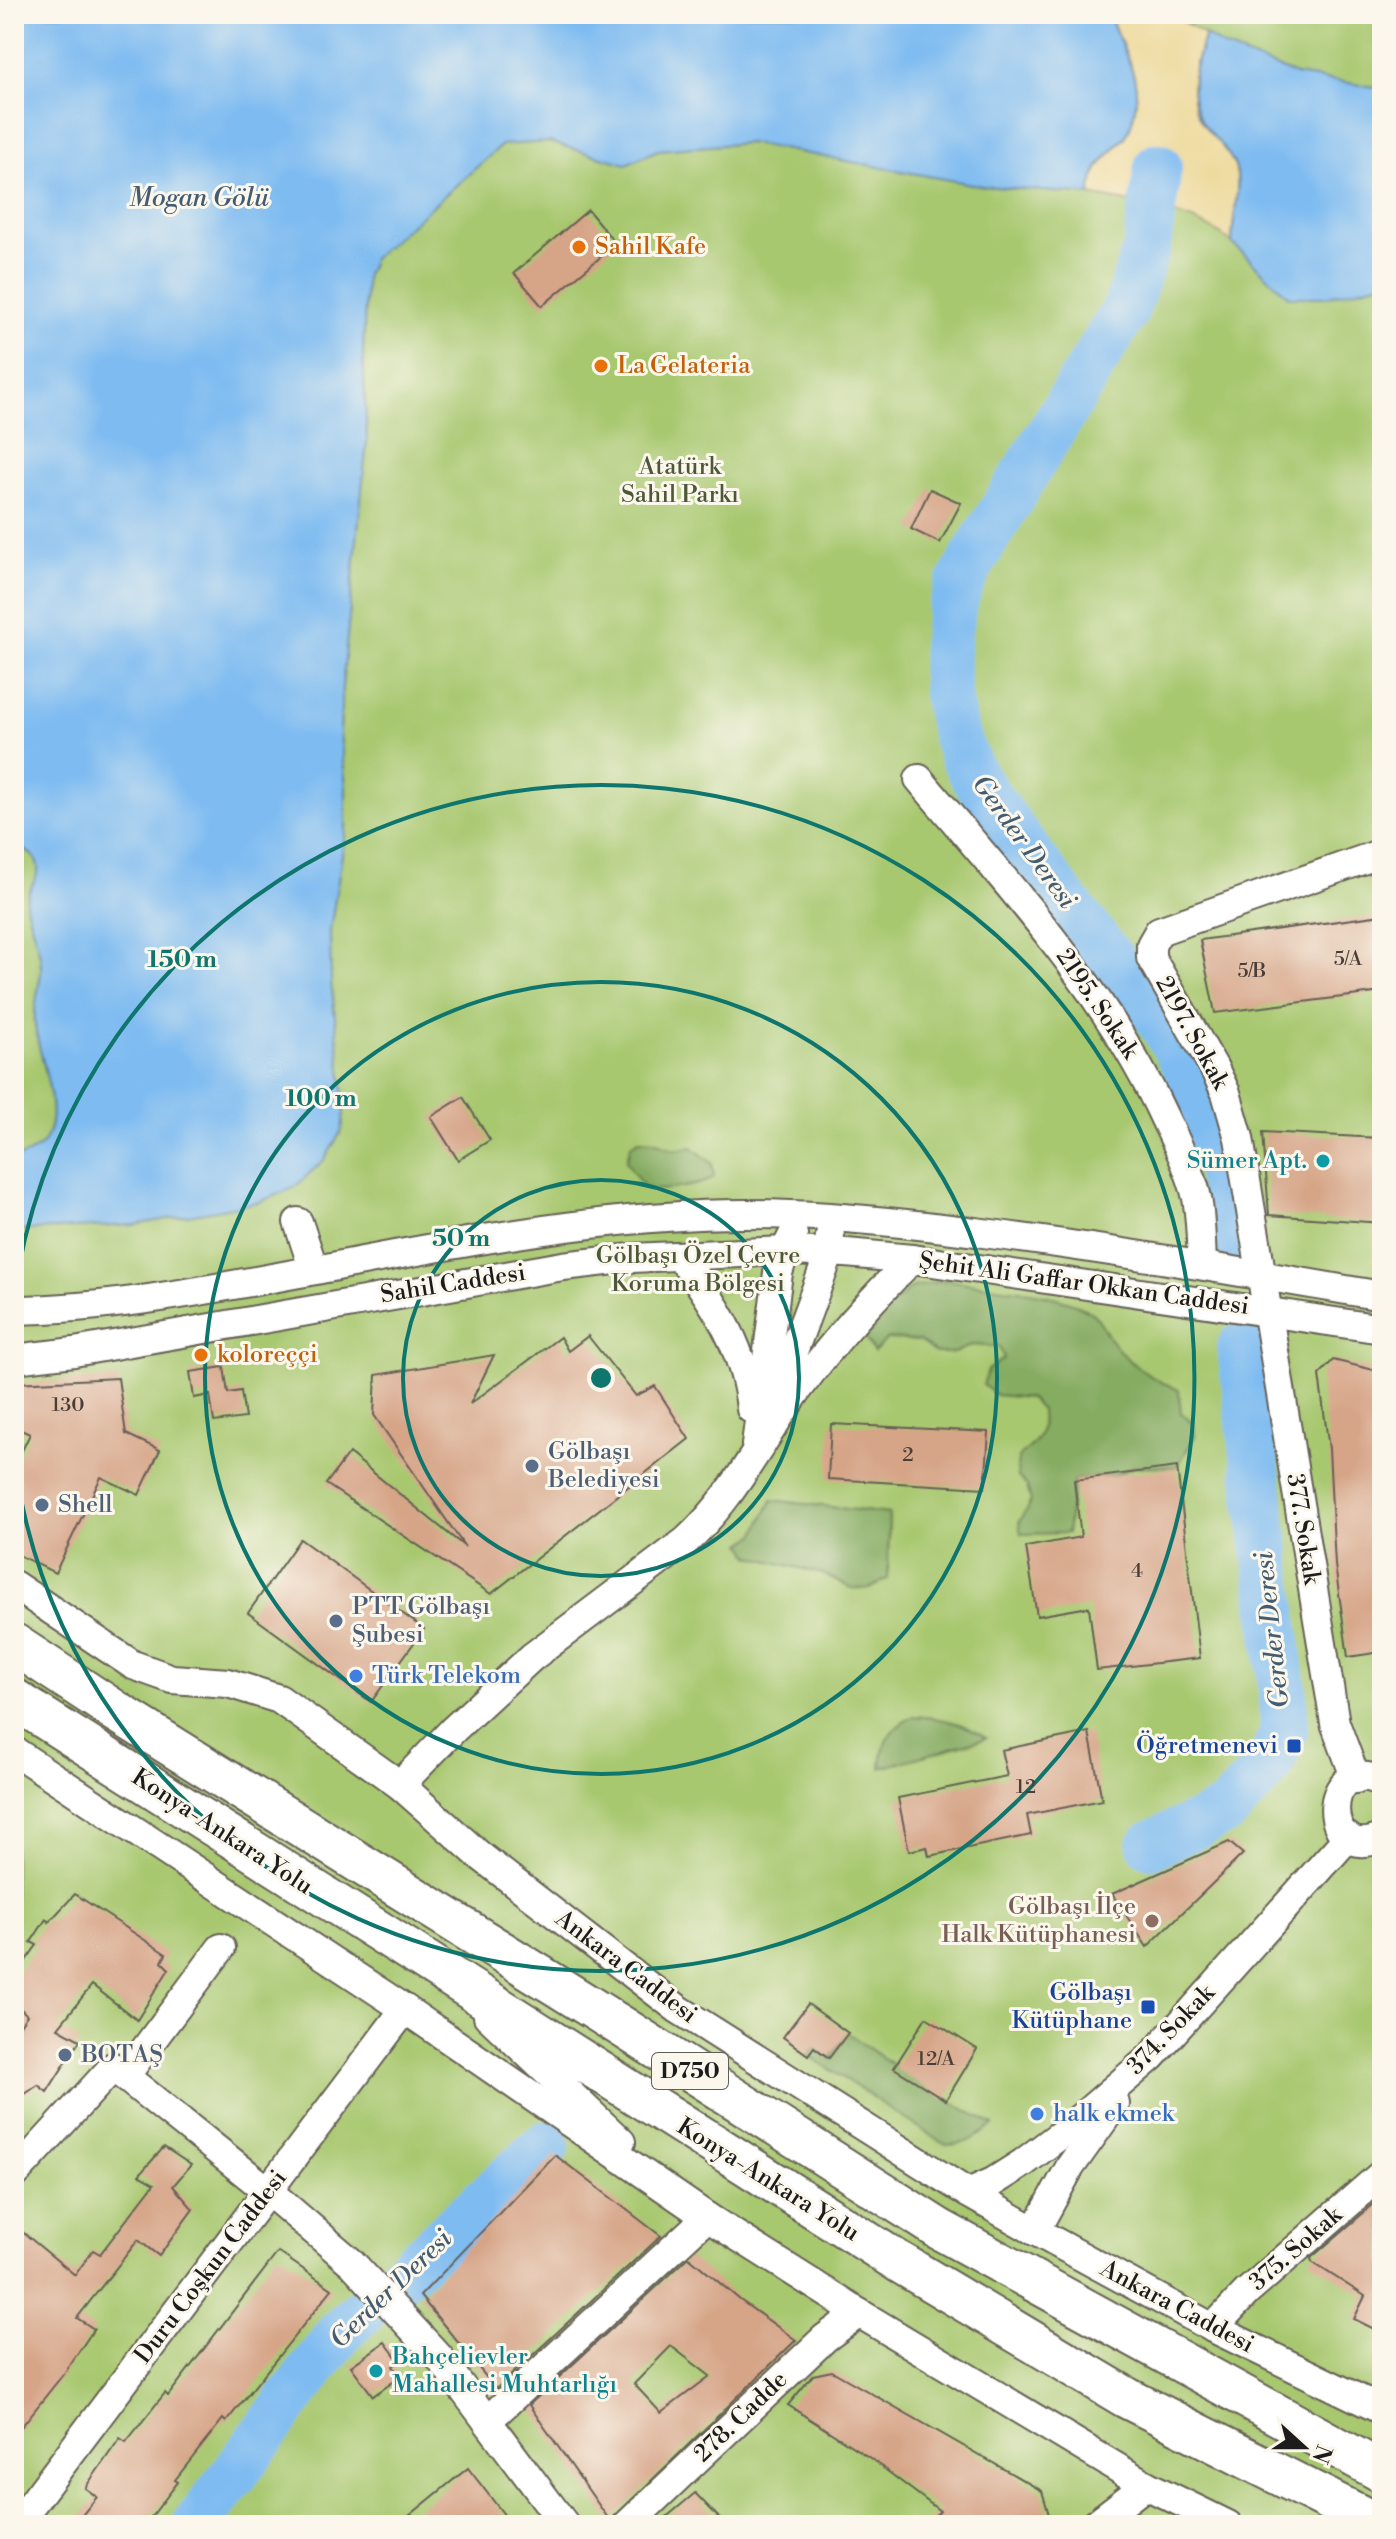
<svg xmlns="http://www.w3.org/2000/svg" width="1396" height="2539" font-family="'Libre Bodoni',serif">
<rect width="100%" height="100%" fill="#fbf7ec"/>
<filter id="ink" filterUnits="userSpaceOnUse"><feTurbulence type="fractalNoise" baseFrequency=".0125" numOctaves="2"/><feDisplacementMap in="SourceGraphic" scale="16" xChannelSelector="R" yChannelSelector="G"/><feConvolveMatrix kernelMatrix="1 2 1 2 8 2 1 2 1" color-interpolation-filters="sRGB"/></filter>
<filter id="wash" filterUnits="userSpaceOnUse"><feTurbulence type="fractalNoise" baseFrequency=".006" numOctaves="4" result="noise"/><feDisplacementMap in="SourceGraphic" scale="32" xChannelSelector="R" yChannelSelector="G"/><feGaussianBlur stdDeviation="1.8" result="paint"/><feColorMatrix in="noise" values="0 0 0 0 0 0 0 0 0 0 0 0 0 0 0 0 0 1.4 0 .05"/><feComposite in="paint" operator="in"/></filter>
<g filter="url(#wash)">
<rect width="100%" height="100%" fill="#f0ddbd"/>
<!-- green -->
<rect fill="#a8c870" stroke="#627246" stroke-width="2" x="14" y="14" width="1368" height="2511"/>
<!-- forest -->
<g fill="#86ac62" stroke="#51643f" stroke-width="2">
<path d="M 639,1140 L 655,1141 L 673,1150 L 692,1147 L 712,1163 L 714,1177 C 706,1185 656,1194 646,1187 C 638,1182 632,1169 626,1161 L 631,1145 Z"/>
<path d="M 948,1280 C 986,1287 1065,1291 1093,1314 C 1102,1321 1104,1330 1110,1339 C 1128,1364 1151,1379 1179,1390 L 1181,1413 L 1194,1424 L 1195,1436 L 1177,1467 L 1136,1466 L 1115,1475 L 1074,1480 L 1067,1533 L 1021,1534 L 1019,1522 L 1031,1501 L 1027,1486 L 1018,1477 C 1014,1448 1027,1457 1038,1437 C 1043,1430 1041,1419 1041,1410 L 1029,1398 L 996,1395 L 983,1385 L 988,1370 L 1004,1358 L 999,1347 L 972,1345 L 954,1353 L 936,1353 L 919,1341 L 887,1339 L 874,1352 L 865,1338 L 894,1302 L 913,1287 Z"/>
<path d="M 772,1500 L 889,1514 L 888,1579 L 869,1589 L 851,1588 L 823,1574 L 751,1556 L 743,1544 L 755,1535 Z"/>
<path d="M 914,1716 C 942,1718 963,1722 986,1738 L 881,1768 C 882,1741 889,1729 914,1716 Z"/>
<path d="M 848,2033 C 895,2068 942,2098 994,2125 C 978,2136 964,2148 944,2144 L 808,2055 L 814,2047 L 830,2058 Z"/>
</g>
<!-- sand -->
<path fill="#eeda9e" stroke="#857b5d" stroke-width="2" d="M 1109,14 L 1170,14 L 1205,35 C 1194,65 1182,101 1207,129 C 1218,141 1231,153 1236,169 C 1241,188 1232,222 1232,243 C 1197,212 1134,204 1090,195 C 1094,165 1106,160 1124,138 C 1129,133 1130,127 1132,121 C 1145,78 1123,52 1109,14 Z"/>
<!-- water -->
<g fill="#7ebbf1" stroke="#4d6c86" stroke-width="2">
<path d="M 14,14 L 1109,14 C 1122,54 1146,76 1132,121 C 1130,127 1129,133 1124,138 C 1105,159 1094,165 1090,195 L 982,186 L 749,143 L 658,150 L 626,164 L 549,142 L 502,145 L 373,258 L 366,275 L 363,356 L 367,441 L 342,687 L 340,734 L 346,786 L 346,829 L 330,931 L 331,982 L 345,1104 L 342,1130 L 325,1159 L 294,1188 L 259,1202 L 135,1225 L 14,1231 L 14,1158 C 81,1147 39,1065 35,1025 C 33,1006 40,988 41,970 C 42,947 29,926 26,904 C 25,890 43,875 37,863 C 34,854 22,848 14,844 Z"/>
<path d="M 1205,35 L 1226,48 L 1296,75 L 1382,88 L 1382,283 L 1325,297 L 1289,297 L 1232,243 C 1232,222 1241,188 1236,169 C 1231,155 1220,144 1211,134 C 1182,101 1193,71 1205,35 Z"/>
</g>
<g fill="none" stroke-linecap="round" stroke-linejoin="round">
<!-- river -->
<g stroke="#7ebbf1" stroke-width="48">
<path d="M 1158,167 L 1147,246 L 1126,309 L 976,554 C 970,566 961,579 957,592 C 942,636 942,691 956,736 C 965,767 985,793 1004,819 C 1040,871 1079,919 1118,968 C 1129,983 1142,996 1153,1010 C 1201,1078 1224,1162 1231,1243"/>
<path d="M 1151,1845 L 1226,1811 L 1269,1766 L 1284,1731 L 1283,1692 L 1241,1347"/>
<path d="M 196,2525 L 341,2331 L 546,2145"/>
</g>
</g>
<g id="blocks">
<!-- building -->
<g fill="#d6a487" fill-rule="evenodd">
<path d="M 588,210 L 616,244 L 542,306 L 514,273 Z"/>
<path d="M 930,489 L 961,503 L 940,543 L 911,529 Z"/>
<path d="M 1382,915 L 1382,992 L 1215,1013 L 1200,940 Z"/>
<path d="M 463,1097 L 490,1140 L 458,1160 L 431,1117 Z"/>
<path d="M 1263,1132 L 1380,1138 L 1382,1223 L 1269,1215 Z"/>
<path d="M 588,1336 L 636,1396 L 655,1386 L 689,1439 L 491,1594 L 326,1484 L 349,1453 L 465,1547 L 374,1415 L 376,1375 L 494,1355 L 470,1404 L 560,1337 L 568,1351 Z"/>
<path d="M 1333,1360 L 1382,1372 L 1382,1652 L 1348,1657 L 1335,1565 L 1329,1449 L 1319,1375 Z"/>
<path d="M 224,1367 L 228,1393 L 241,1391 L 245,1418 L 214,1422 L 210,1395 L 194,1398 L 190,1372 Z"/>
<path d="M 118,1378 L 126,1434 L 160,1450 L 139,1495 L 101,1477 L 55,1573 L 14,1553 L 14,1467 L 30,1434 L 14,1427 L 14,1383 Z"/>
<path d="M 831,1424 L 989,1432 L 985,1488 L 828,1479 Z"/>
<path d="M 1177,1467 L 1200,1658 L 1097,1670 L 1089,1607 L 1037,1616 L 1026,1547 L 1081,1537 L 1074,1480 Z"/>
<path d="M 300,1539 L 424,1629 L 371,1702 L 248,1613 Z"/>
<path d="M 1089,1732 L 1102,1800 L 1027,1815 L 1031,1835 L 929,1856 L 927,1847 L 909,1851 L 898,1798 L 1007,1776 L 1001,1750 Z"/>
<path d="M 1229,1842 L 1243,1854 L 1147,1947 L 1112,1894 Z"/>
<path d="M 75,1894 L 166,1954 L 162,1962 L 169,1969 L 137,2020 L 92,1985 L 58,2028 L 80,2040 L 47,2092 L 38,2085 L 25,2094 L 14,2087 L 14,2052 L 19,2048 L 16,2031 L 27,2015 L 14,2002 L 14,1977 L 37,1945 L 31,1942 L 46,1919 L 49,1922 Z"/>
<path d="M 808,2004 L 848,2033 L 829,2058 L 814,2047 L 808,2055 L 783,2037 Z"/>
<path d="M 926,2017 L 977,2049 L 946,2100 L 894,2068 Z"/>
<path d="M 164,2147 L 191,2165 L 173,2186 L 193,2209 L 159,2256 L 138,2240 L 77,2318 L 94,2329 L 65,2372 L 14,2436 L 14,2225 L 75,2275 L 93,2250 L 100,2254 L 154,2184 L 139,2175 Z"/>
<path d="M 555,2155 L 661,2236 L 496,2389 L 420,2296 Z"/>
<path d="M 1382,2197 L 1382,2333 L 1354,2319 L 1365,2296 L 1312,2262 L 1311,2258 Z"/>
<path d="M 278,2252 L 332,2289 L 226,2422 L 223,2419 L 175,2480 L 178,2482 L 145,2525 L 74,2525 L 97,2497 L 85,2488 L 120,2438 L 126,2442 L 165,2393 L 168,2396 Z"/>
<path d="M 689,2257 L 740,2300 L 796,2340 L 610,2521 L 529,2405 ZM 671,2346 L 710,2376 L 661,2413 L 634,2384 Z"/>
<path d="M 385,2342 L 399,2361 L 393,2366 L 400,2377 L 373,2396 L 351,2366 Z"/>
<path d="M 832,2371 L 1042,2491 L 1052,2525 L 924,2525 L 940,2511 L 870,2458 L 788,2405 L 813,2375 Z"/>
<path d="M 468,2468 L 512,2525 L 398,2525 Z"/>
<path d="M 695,2493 L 726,2525 L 657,2525 Z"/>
</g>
</g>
</g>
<g filter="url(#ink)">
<use href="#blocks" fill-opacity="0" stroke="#666054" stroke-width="2"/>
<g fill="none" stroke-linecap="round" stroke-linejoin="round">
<!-- minor casing -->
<g stroke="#666054" stroke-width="32">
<g id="minor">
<path d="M 919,779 C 1009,886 1106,990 1165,1119 C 1177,1144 1191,1171 1197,1198 C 1201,1220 1201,1243 1202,1265"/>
<path d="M 298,1222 L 314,1270"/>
<path d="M 680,1256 C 715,1304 745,1348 751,1409"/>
<path d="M 14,1310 C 113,1309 212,1289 310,1271 C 427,1249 546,1225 666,1217 C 775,1208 884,1220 991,1234 C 1122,1251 1252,1274 1382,1296"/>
<path d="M 14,1359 L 74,1352 L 563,1266 L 632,1258 L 785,1251 L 846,1253 L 912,1259 L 1382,1329"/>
<path d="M 772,1408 L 827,1260 L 830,1236"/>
<path d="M 756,1445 L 778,1273 L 785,1251 L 793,1235"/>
<path d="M 14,1585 L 133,1665 L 172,1679 L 228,1683 L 279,1699 L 400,1785 L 479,1855 L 678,2009 L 968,2193 L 1035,2231 L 1213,2328 L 1382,2410"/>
<path d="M 14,1751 L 405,2009 L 707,2217 L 859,2313 L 1146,2485 L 1228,2525"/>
<path d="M 1356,1779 L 1335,1723 L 1239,1138 L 1226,1093 L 1214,1068 L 1151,958 L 1151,945 L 1159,931 L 1382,853"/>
<path d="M 1382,1782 C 1320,1750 1319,1868 1382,1837"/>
<path d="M 400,1785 L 454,1729 L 532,1657 L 686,1541 C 728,1503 754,1454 785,1408 C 822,1354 866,1305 912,1259"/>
<path d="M 488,2016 L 621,2142"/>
<path d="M 125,2076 L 221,1948"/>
<path d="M 14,2175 L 113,2067 L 268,2191 L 352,2263 L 439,2357 L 565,2525"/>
<path d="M 968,2193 L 993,2182 L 1023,2163 L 1064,2132 L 1151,2057 L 1348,1837"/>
<path d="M 1035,2231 L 1070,2167 L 1115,2104"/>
<path d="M 1213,2328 L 1247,2292 L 1382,2174"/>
<path d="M 487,2421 L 707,2217"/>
<path d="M 16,2525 L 405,2009"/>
<path d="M 627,2525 L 825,2338 L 859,2313"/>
<path d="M 1094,2525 L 1146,2485"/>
</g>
</g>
<!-- highway casing -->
<g stroke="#666054" stroke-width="44">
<g id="highway">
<path d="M 14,1644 L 117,1712 L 621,2026 L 939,2229 L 1382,2472"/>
<path d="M 14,1699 L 899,2262 L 1127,2398 L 1379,2525"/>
</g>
</g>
<!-- minor -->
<use href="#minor" stroke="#fff" stroke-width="28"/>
<!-- highway -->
<use href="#highway" stroke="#fff" stroke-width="40"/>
</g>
</g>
<!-- distance rings -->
<g fill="none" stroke="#0f766e" stroke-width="4">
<circle cx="601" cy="1378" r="198"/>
<circle cx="601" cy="1378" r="396"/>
<path d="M15 1290A593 593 0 1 1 15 1466"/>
</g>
<!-- markers -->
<g fill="#e8710a" stroke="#fbf7ec" stroke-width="3">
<circle cx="579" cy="247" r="8"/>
<circle cx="601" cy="366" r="8"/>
<circle cx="201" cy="1355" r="8"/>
</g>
<g fill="#0f9aa8" stroke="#fbf7ec" stroke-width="3">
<circle cx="1323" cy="1161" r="8"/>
<circle cx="376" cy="2371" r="8"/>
</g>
<g fill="#5c6f8a" stroke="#fbf7ec" stroke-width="3">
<circle cx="532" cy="1466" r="8"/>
<circle cx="42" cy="1505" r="8"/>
<circle cx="336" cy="1621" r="8"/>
<circle cx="65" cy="2055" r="8"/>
</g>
<g fill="#3f7fe0" stroke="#fbf7ec" stroke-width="3">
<circle cx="356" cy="1676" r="8"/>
<circle cx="1037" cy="2114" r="8"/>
</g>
<g fill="#1a4fb4" stroke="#fbf7ec" stroke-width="3">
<rect x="1286" y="1738" width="16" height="16" rx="4"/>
<rect x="1140" y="1999" width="16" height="16" rx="4"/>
</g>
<circle fill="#8d6e63" stroke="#fbf7ec" stroke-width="3" cx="1152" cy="1921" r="8"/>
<g text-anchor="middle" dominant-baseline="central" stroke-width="6" stroke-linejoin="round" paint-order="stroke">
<!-- number labels -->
<g font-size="20" fill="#4a3e37">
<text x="1348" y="959">5/A</text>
<text x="1252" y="971">5/B</text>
<text x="68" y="1405">130</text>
<text x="908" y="1455">2</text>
<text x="1137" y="1571">4</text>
<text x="1026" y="1787">12</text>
<text x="936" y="2059">12/A</text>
</g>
<!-- shield labels -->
<rect fill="#fbf7ec" stroke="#5f5e5a" stroke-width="2" x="652" y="2053" width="76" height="36" rx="6"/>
<g font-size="22" font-weight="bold" fill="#1c1c1c">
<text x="690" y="2071">D750</text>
</g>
<!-- food labels -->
<g font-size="24" fill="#c56008" stroke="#fbf7ec" text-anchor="start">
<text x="595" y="247">Sahil Kafe</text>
<text x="617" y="366">La Gelateria</text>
<text x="217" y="1355">koloreççi</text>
</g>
<!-- park labels -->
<g font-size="24" fill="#4d5839" stroke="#fbf7ec">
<text x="680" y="467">Atatürk<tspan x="680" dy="28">Sahil Parkı</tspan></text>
<text x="698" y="1256">Gölbaşı Özel Çevre<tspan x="698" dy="28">Koruma Bölgesi</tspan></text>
</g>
<!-- street labels -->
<g font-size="24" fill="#1c1c1c" stroke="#fbf7ec">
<text transform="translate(1097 1004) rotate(56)">2195. Sokak</text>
<text transform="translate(1192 1033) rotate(61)">2197. Sokak</text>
<text transform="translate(453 1284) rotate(-9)">Sahil Caddesi</text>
<text transform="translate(1084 1284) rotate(8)">Şehit Ali Gaffar Okkan Caddesi</text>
<text transform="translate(1303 1529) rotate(81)">377. Sokak</text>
<text transform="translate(222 1832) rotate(33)">Konya-Ankara Yolu</text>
<text transform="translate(626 1967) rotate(37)">Ankara Caddesi</text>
<text transform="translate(1171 2030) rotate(-46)">374. Sokak</text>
<text transform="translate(768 2180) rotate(32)">Konya-Ankara Yolu</text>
<text transform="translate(1296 2249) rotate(-41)">375. Sokak</text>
<text transform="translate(211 2267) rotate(-53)">Duru Coşkun Caddesi</text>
<text transform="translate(1177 2307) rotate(28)">Ankara Caddesi</text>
<text transform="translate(741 2417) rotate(-44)">278. Cadde</text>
</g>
<!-- culture labels -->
<g font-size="24" fill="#0d838f" stroke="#fbf7ec" text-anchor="end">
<text x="1307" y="1161">Sümer Apt.</text>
<text x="392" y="2357" text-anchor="start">Bahçelievler<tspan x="392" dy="28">Mahallesi Muhtarlığı</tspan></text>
</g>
<!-- service labels -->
<g font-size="24" fill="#4e5e75" stroke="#fbf7ec" text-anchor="start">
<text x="548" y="1452">Gölbaşı<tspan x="548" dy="28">Belediyesi</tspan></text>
<text x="58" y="1505">Shell</text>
<text x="352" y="1607">PTT Gölbaşı<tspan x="352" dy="28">Şubesi</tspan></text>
<text x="81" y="2055">BOTAŞ</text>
</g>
<!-- shop labels -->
<g font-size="24" fill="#366cbe" stroke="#fbf7ec" text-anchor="start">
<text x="372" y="1676">Türk Telekom</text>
<text x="1053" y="2114">halk ekmek</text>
</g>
<!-- transit labels -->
<g font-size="24" fill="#164399" stroke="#fbf7ec" text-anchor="end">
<text x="1278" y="1746">Öğretmenevi</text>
<text x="1132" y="1993">Gölbaşı<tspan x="1132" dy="28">Kütüphane</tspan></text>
</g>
<!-- education labels -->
<g font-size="24" fill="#785e54" stroke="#fbf7ec" text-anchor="end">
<text x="1136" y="1907">Gölbaşı İlçe<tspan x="1136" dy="28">Halk Kütüphanesi</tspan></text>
</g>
<!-- water labels -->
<g font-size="26" font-style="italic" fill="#435c71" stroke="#fbf7ec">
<text x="199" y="198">Mogan Gölü</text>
<text transform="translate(1024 842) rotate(54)">Gerder Deresi</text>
<text transform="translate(1272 1630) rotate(-96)">Gerder Deresi</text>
<text transform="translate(391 2289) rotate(-44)">Gerder Deresi</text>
</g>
</g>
<circle cx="601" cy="1378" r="12" fill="#0f766e" stroke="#fbf7ec" stroke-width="4"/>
<g font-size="24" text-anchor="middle" font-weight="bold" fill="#0f766e" stroke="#fbf7ec" stroke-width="6" stroke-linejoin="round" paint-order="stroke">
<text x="182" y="967">150 m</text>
<text x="321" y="1106">100 m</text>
<text x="461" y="1246">50 m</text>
</g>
<!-- margin -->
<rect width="1396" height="2539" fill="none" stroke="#fbf7ec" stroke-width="48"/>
<!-- north arrow -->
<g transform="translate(1304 2447) rotate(111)" stroke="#fbf7ec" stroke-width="6" paint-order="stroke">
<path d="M0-6L14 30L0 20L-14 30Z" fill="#1c1c1c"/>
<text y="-12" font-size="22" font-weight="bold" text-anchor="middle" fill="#1c1c1c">N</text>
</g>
</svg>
